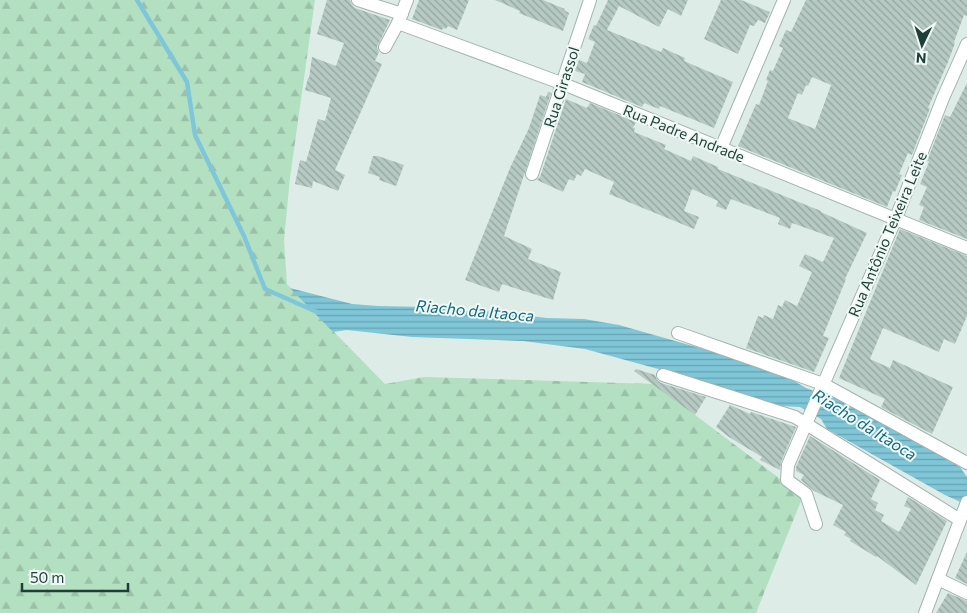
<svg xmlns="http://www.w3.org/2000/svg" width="967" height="613" font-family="Commissioner,sans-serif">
<defs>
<pattern id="forest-firs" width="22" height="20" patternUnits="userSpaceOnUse" patternTransform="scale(1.25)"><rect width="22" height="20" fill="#b4e0c2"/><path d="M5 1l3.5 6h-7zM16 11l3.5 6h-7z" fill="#9ac1a7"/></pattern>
<pattern id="water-rules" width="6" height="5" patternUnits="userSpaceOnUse" patternTransform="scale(1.25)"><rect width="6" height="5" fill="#7fc6d8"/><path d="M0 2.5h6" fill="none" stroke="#67a2b0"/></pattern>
<pattern id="building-back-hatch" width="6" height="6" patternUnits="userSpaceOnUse" patternTransform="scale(1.25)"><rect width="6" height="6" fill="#b6cac3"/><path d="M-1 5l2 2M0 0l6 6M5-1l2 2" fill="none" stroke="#93a59f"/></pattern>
</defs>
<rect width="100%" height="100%" fill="#deece7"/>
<!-- forest -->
<path fill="url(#forest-firs)" d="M 0,0 L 315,0 L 290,178 L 284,240 L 287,284 L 385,384 L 424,377 L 654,384 L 803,496 L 756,613 L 0,613 Z"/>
<!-- water -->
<path fill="url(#water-rules)" d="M 290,288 L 352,304 L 378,306 L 425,307 L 461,311 L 486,311 L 547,318 L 584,319 L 619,325 L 774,369 L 806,388 L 831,398 L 842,397 L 960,467 L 967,477 L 967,505 L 945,495 L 827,429 L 821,419 L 800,407 L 780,406 L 706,382 L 585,349 L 523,341 L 412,337 L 347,330 L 333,332 Z"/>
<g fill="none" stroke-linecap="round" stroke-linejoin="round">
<!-- stream -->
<path stroke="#7fc6d8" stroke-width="4.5" d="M 137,0 L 187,82 L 195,135 L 244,236 L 265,289 L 317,312"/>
</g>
<!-- building -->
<g fill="url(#building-back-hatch)" fill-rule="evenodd">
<path d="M 327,0 L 350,0 L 352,5 L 355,8 L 390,20 L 377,47 L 379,52 L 375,61 L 382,64 L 335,170 L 345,175 L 338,191 L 313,181 L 312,188 L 295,184 L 300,160 L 306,162 L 318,119 L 325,121 L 331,98 L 305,90 L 308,78 L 309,78 L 312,57 L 336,66 L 344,43 L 317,34 Z"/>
<path d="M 419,0 L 469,0 L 457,30 L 448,26 L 446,29 L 443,28 L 442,30 L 412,19 Z"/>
<path d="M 495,0 L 543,0 L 565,9 L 564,10 L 569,13 L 563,31 L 519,13 L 520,11 Z"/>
<path d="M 608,0 L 688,0 L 681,16 L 668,9 L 659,27 L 619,6 L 607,30 L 661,52 L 663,48 L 685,58 L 684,61 L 733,82 L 714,128 L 660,106 L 659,109 L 644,103 L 642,107 L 582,82 L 585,74 L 575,71 L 579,60 L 587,63 L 595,42 L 588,39 L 594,25 L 596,26 Z"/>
<path d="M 721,0 L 741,0 L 770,12 L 765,23 L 758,20 L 754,26 L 750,25 L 738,54 L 704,39 Z"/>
<path d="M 806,0 L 967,0 L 967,16 L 964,15 L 954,42 L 955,43 L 948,62 L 928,108 L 930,108 L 912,155 L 908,153 L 899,174 L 902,175 L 895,192 L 893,191 L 887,207 L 738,146 L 756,104 L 759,105 L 768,81 L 766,80 L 770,70 L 773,71 L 783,48 L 779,46 L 786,30 L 791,32 ZM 812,77 L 831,85 L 815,129 L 788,118 L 798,93 L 802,95 L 806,85 L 808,86 Z"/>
<path d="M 967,83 L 967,239 L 919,220 L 924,207 L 919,205 L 927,187 L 920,184 L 929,162 L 927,161 L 945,115 L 950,117 Z"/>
<path d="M 548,92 L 551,93 L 504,236 L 532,249 L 528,259 L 561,272 L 553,300 L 502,284 L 499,292 L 465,280 L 510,168 L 529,128 L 540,95 L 546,97 Z"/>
<path d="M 566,99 L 587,108 L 590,103 L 636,122 L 633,128 L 635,128 L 634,132 L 666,145 L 664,149 L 691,161 L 693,156 L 718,167 L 718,169 L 821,211 L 821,212 L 867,233 L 845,279 L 846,279 L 823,336 L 829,338 L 814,372 L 746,348 L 758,316 L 763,318 L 764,315 L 773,319 L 778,305 L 782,307 L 785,300 L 797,306 L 812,272 L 799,266 L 805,254 L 823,262 L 834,238 L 792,223 L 790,229 L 778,224 L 780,218 L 731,199 L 726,210 L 716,206 L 718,201 L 692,189 L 684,211 L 699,217 L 694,229 L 609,194 L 614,182 L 585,169 L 581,176 L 577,174 L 574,181 L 569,179 L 563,192 L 537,180 L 540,177 Z"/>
<path d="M 373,156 L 378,156 L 404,165 L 396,186 L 379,180 L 380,177 L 368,173 Z"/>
<path d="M 900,229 L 967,256 L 967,316 L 955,344 L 944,339 L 939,352 L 883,328 L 870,359 L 890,368 L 893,360 L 953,387 L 932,434 L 881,407 L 885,399 L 839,378 Z"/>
<path d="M 636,369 L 655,375 L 657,380 L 661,383 L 706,397 L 695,415 L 634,371 Z"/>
<path d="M 730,405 L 750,414 L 751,412 L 796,427 L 781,462 L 780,470 L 760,460 L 762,457 L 729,437 L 716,427 Z"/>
<path d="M 810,436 L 880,480 L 871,499 L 878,503 L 875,510 L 884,515 L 881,521 L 899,532 L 911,509 L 904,506 L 908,497 L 947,521 L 916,585 L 877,556 L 876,557 L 850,541 L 851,539 L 844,535 L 846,532 L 833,525 L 843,505 L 814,491 L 801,480 L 804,475 L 796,471 L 796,467 Z"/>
<path d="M 967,552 L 967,584 L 955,578 Z"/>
<path d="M 948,593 L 967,601 L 967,613 L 936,613 Z"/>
</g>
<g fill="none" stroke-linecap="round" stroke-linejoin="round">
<!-- minor casing -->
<g stroke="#a1b4af" stroke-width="14">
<g id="minor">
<path d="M 358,0 L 402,14"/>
<path d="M 398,23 L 561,83 L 967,248"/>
<path d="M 385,47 L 398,23 L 407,0"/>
<path d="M 721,148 L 784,0"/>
<path d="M 532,174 L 590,0"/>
<path d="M 678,333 L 823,384 L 967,463"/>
<path d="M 663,375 L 795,417 L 960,520"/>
<path d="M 816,524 L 806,494 L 787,480 L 788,465 L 896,218 L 943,98 L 967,44"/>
<path d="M 938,579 L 967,593"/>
<path d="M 925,613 L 967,502"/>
</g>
</g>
<!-- minor -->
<use href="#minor" stroke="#fff" stroke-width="12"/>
</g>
<g text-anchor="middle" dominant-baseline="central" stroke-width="4" stroke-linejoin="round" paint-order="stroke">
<!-- street labels -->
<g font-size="15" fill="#1e3e37" stroke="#eff8f4">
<text transform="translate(561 87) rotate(-72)">Rua Girassol</text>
<text transform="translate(684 133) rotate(22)">Rua Padre Andrade</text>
<text transform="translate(887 234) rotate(-67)">Rua Antônio Teixeira Leite</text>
</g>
<!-- water labels -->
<g font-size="16" font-style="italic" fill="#116880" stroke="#eff8f4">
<text transform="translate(475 310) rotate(5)">Riacho da Itaoca</text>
<text transform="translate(865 424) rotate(32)">Riacho da Itaoca</text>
</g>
</g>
<!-- north arrow -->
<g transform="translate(922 45) rotate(184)" stroke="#eff8f4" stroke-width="4" paint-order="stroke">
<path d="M0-4L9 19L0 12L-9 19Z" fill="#1e3e37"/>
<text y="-8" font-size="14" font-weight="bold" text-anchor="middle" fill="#1e3e37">N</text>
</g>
<!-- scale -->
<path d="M22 583v8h106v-8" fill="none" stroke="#1e3e37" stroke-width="2.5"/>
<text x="30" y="583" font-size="15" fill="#1e3e37" stroke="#eff8f4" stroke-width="4" paint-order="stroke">50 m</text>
</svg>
